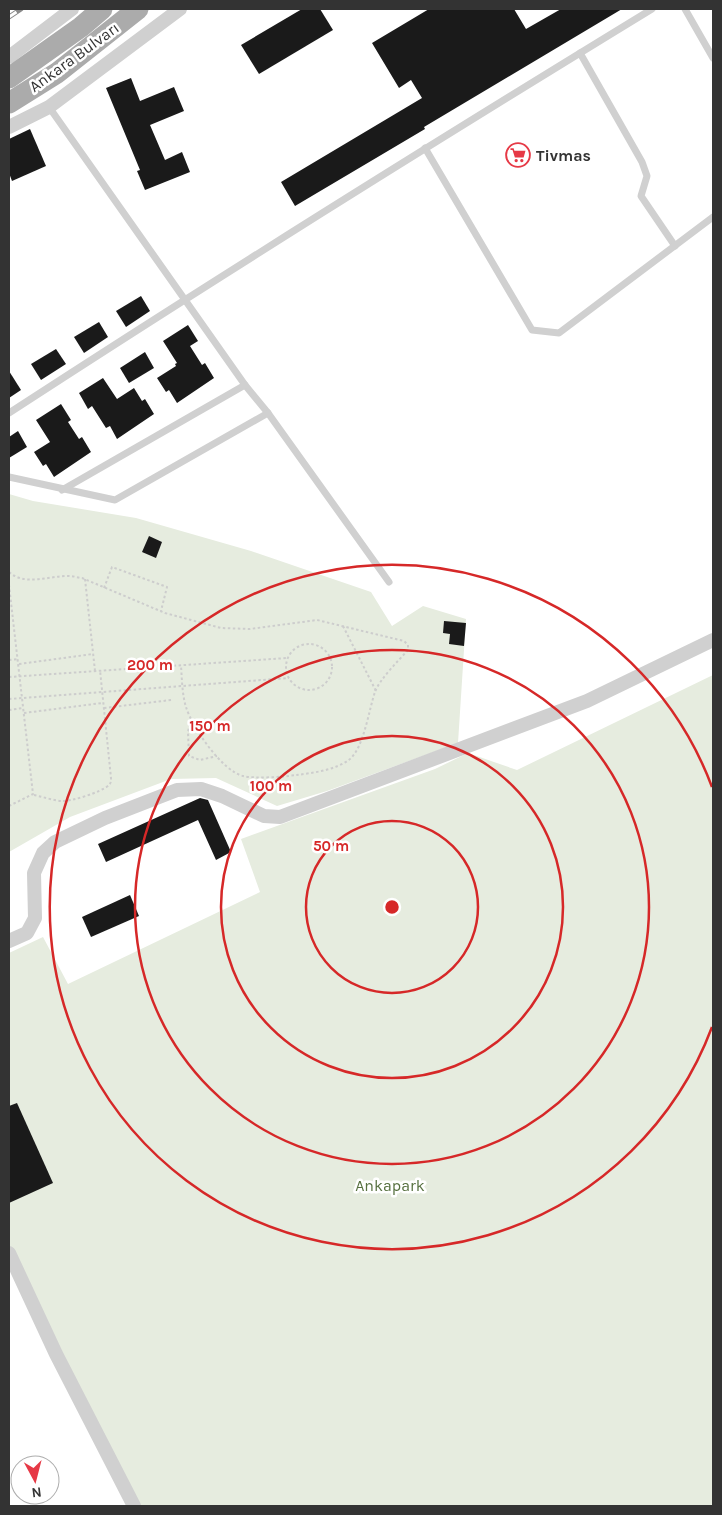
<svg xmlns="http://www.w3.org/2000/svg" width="722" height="1515" font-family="Karla,sans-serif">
<rect width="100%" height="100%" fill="#fff"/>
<!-- green -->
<g fill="#e6ecdf">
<path d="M 9,494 L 33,501 L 136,518 L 251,551 L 371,592 L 392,626 L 423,606 L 466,619 L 458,743 L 327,791 L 277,806 L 216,778 L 171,779 L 70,817 L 9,852 Z"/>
<path d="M 713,675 L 713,1506 L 137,1506 L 9,1253 L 9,953 L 43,937 L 68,984 L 260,892 L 241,839 L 435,769 L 468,753 L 517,770 Z"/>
</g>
<!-- building -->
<g fill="#1a1a1a">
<path d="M 302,9 L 320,9 L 333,30 L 259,74 L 241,45 Z"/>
<path d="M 429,9 L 514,9 L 526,29 L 561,9 L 622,9 L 424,127 L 425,129 L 295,206 L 281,182 L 422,98 L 411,80 L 399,88 L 372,43 Z"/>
<path d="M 131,78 L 140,101 L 174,87 L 184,111 L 150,125 L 165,160 L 182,152 L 190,172 L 145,190 L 137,171 L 140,170 L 106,88 Z"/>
<path d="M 30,129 L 46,166 L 12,181 L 9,173 L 9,139 Z"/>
<path d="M 141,296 L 150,311 L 126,327 L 116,311 Z"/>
<path d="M 99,322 L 108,337 L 84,353 L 74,337 Z"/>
<path d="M 188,325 L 198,341 L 190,346 L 202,365 L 205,363 L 214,378 L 177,403 L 169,390 L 166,392 L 157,378 L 176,366 L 175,364 L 177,363 L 163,341 Z"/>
<path d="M 56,349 L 66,364 L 41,380 L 31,364 Z"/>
<path d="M 145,352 L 154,368 L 129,383 L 120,368 Z"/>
<path d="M 9,371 L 21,390 L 9,398 Z"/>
<path d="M 103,378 L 117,399 L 134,388 L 142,401 L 145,399 L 154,414 L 117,439 L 110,426 L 106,428 L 92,406 L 88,409 L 79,393 Z"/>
<path d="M 61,404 L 71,420 L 68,422 L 79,439 L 82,437 L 91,452 L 54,477 L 46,464 L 43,466 L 34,452 L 50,442 L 36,420 Z"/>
<path d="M 18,431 L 27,447 L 9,458 L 9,437 Z"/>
<path d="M 149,536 L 162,542 L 156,558 L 142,552 Z"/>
<path d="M 444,621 L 466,623 L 464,646 L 449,644 L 450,634 L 443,633 Z"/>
<path d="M 200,798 L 208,800 L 231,852 L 216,860 L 198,820 L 106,862 L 98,844 Z"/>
<path d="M 130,895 L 139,916 L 91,937 L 82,917 Z"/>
<path d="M 17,1103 L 53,1183 L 9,1203 L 9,1106 Z"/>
</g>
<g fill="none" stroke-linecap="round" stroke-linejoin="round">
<!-- path -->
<g stroke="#cdcdcd" stroke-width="2" stroke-dasharray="2.5 2.5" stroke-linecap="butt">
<path d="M 9,572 C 26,587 50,575 70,576 C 74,576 78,578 82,578 L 165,613 L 221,628 L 250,629 L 317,620 L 404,641 L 408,645 L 408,650 C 399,660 379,680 375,692 C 369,709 364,747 350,759 C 336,770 313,773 296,775 C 282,777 255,779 243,776 C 222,771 192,727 186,707 C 182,694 182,679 181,666"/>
<path d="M 85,579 L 95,671"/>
<path d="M 104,588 L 112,567 L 167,587 L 161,611"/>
<path d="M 343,626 L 376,691"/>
<circle cx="309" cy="667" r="23"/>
<path d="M 9,660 L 18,659"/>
<path d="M 19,664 L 93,654"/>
<path d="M 9,677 L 287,658"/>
<path d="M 9,699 L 289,678"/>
<path d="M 104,708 L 171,700"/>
<path d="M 9,710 L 23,708"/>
<path d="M 24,713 L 102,703"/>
<path d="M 191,719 L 188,732 L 189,756 L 200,760 L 217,756"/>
<path d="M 34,795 C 43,797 52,800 61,801 C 70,802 102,792 109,785 C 111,783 111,781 111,778 L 100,670"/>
<path d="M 9,806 L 33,794 L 9,585 L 9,573"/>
</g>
<!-- lane -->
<g stroke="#d0d0d0" stroke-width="7">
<path d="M 685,9 L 713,58"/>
<path d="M 580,53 L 642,162 L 647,176 L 641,196 L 675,246"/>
<path d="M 49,107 L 245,385 L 268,413 L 389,582"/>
<path d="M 425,148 L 532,330 L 559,333 L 713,217"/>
<path d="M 9,413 C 221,275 436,141 652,9"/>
<path d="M 9,477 L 115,500 L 268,413"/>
<path d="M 62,490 L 245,385"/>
</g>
<!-- street -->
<g stroke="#d0d0d0" stroke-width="14">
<path d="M 9,57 L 72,9"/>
<path d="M 9,127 L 49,107 L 180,9"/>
<path d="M 9,941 L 27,933 L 35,918 L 34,873 L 43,853 L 55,842 L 105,818 L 177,790 L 201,789 L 222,796 L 264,816 L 280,817 L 587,701 L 713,640"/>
<path d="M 9,1253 L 56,1354 L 134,1506"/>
</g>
<!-- primary -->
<g stroke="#ababab" stroke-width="21">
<path d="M 9,78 L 81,27 L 102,9"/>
<path d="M 9,103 L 57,73 L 138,9"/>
</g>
<!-- rail casing -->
<g stroke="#888" stroke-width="5">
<path id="rail" d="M 9,17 L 21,9"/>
</g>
<!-- rail -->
<use href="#rail" stroke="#fff" stroke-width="3" stroke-dasharray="9" stroke-linecap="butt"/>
</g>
<!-- distance rings -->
<g fill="none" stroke="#d62828" stroke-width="2.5">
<circle cx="392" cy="907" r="86"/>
<circle cx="392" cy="907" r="171"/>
<circle cx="392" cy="907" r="257"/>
<path d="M712 1027A342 342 0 1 1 712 787"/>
</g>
<!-- icons -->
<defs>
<g id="supermarket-ring" transform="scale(1.25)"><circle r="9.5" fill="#fff" stroke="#e63946" stroke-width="1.5"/><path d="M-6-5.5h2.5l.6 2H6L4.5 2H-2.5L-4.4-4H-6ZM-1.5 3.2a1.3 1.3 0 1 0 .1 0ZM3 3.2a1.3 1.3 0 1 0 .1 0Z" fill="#e63946"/></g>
</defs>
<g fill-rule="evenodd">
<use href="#supermarket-ring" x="518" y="155"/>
</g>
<g text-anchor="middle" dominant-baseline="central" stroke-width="5" stroke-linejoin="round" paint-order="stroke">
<!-- street labels -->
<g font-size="16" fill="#333" stroke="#fff">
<text transform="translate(74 57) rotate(-36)">Ankara Bulvarı</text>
</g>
<!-- poi labels -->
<g font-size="16" font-weight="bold" fill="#333" stroke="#fff" text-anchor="start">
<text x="536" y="155">Tivmas</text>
</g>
<!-- park labels -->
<g font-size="16" fill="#56703f" stroke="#fff">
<text x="390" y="1185">Ankapark</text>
</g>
</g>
<circle cx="392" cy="907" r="8" fill="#d62828" stroke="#fff" stroke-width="2.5"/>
<g font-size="15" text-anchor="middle" font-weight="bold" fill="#d62828" stroke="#fff" stroke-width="5" stroke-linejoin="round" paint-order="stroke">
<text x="150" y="670">200 m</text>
<text x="210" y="731">150 m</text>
<text x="271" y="791">100 m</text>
<text x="331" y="851">50 m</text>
</g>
<!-- border -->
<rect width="722" height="1515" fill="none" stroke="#333333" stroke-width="20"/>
<!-- north arrow -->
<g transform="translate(35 1480) rotate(173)"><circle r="24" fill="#ffffff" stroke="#adadad"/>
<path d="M0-4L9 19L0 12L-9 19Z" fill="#e63946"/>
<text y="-8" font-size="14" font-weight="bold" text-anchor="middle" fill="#333333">N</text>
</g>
</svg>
